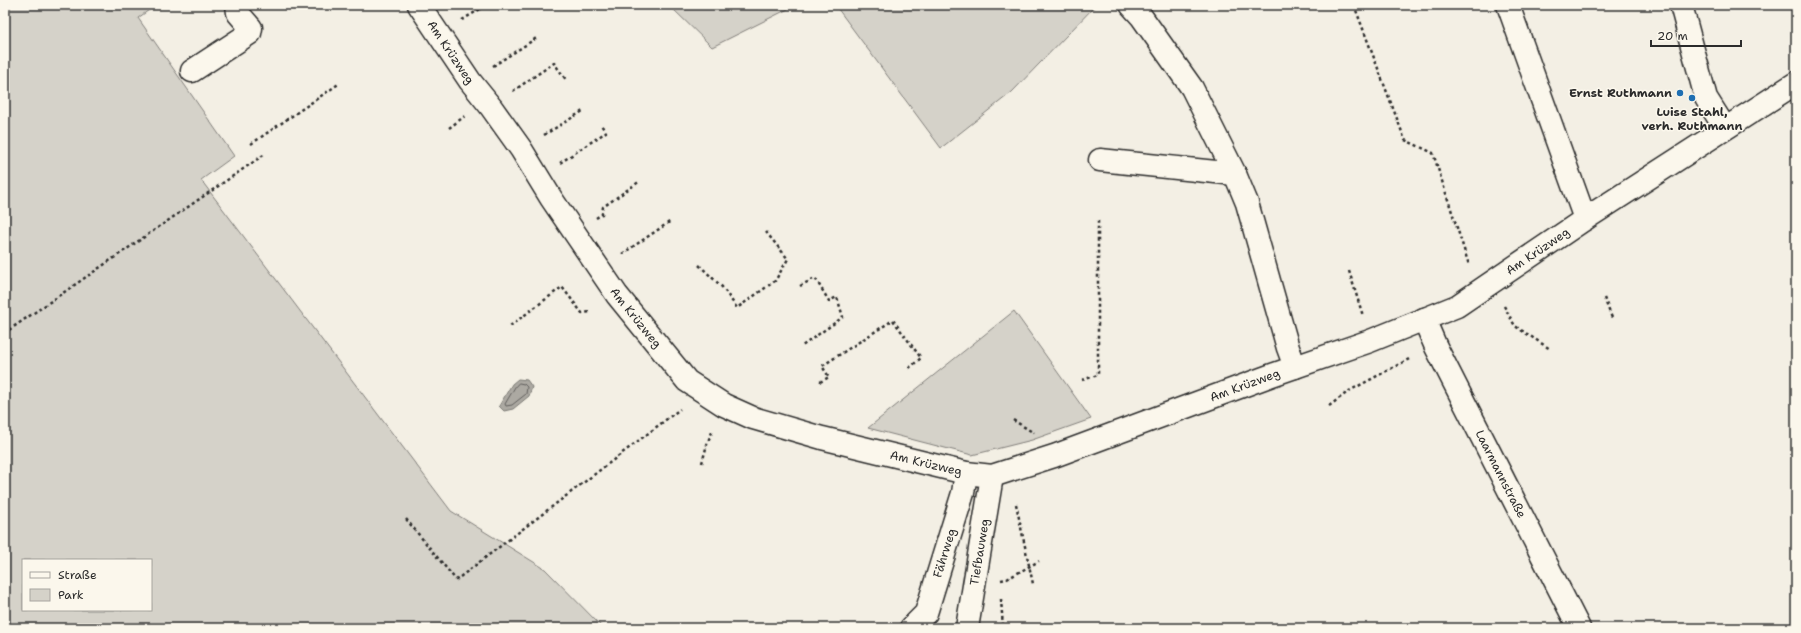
<svg xmlns="http://www.w3.org/2000/svg" width="1801" height="633" font-family="'Shantell Sans',sans-serif">
<rect width="100%" height="100%" fill="#f3efe4"/>
<filter id="ink" filterUnits="userSpaceOnUse"><feTurbulence type="fractalNoise" baseFrequency=".025" numOctaves="2"/><feDisplacementMap in="SourceGraphic" scale="8" xChannelSelector="R" yChannelSelector="G"/><feConvolveMatrix kernelMatrix="1 2 1 2 8 2 1 2 1" color-interpolation-filters="sRGB"/></filter>
<g filter="url(#ink)">
<!-- green -->
<g fill="#d5d2c9" stroke="#807e7a" fill-rule="evenodd">
<path d="M 5,5 L 156,5 L 138,18 L 234,156 L 201,180 L 451,511 L 545,569 L 603,628 L 5,628 ZM 23,560 L 151,560 L 151,610 L 23,610 Z"/>
<path d="M 669,5 L 796,5 L 712,47 Z"/>
<path d="M 835,5 L 1096,5 L 1012,92 L 941,148 Z"/>
<path d="M 1014,311 L 1091,419 L 1032,440 L 972,455 L 868,428 Z"/>
</g>
<!-- water -->
<path fill="#aca9a2" stroke="#787772" d="M 518,379 L 527,380 L 532,387 L 529,396 L 513,409 L 504,411 L 499,406 L 512,384 Z"/>
<g fill="none" stroke-linecap="round" stroke-linejoin="round">
<!-- shore -->
<path stroke="#5f5d5b" stroke-width="1" d="M 519,383 L 524,384 L 527,387 L 526,394 L 512,405 L 506,406 L 505,404 L 515,387 Z"/>
<!-- minor casing -->
<g stroke="#2b2b2b" stroke-width="25">
<g id="minor">
<path id="s1" d="M 419,5 L 470,81 L 491,107 L 521,149 L 551,198 L 617,295 L 687,381 L 724,405 L 753,418 L 822,438 L 966,473 L 992,476 L 1054,456 L 1272,375 L 1370,341 L 1457,306 L 1585,219 L 1796,83"/>
<path d="M 1131,5 L 1141,16 L 1192,88 L 1235,174 L 1247,203 L 1288,348 L 1295,367"/>
<path d="M 1508,5 L 1585,219"/>
<path d="M 1681,5 L 1706,98 L 1725,128"/>
<path d="M 192,71 L 250,33 L 251,28 L 238,13 L 237,5"/>
<path d="M 1100,160 L 1235,174"/>
<path id="s2" d="M 1424,319 L 1436,347 L 1579,628"/>
<path id="s3" d="M 911,628 L 926,613 L 963,493 L 966,473"/>
<path id="s4" d="M 967,628 L 992,476"/>
</g>
</g>
<!-- path -->
<g stroke="#2b2b2b" stroke-width="2.5" stroke-dasharray="3 3" stroke-linecap="butt">
<path d="M 1354,5 L 1405,140 L 1433,153 L 1469,265"/>
<path d="M 462,20 L 487,5"/>
<path d="M 493,66 L 538,37"/>
<path d="M 513,91 L 554,63 L 567,81"/>
<path d="M 449,128 L 465,116"/>
<path d="M 544,135 L 583,111"/>
<path d="M 251,144 L 340,83"/>
<path d="M 560,163 L 606,132 L 601,125"/>
<path d="M 596,218 L 602,214 L 603,207 L 640,181"/>
<path d="M 622,254 L 671,221"/>
<path d="M 699,265 L 722,287 L 737,308 L 775,281 L 788,259 L 766,232"/>
<path d="M 1349,271 L 1363,316"/>
<path d="M 800,286 L 815,278 L 829,301 L 837,297 L 843,317 L 802,346"/>
<path d="M 1604,298 L 1612,318"/>
<path d="M 1504,306 L 1515,326 L 1550,349"/>
<path d="M 510,326 L 562,287 L 582,313 L 592,312"/>
<path d="M 9,330 L 265,154"/>
<path d="M 1082,380 L 1098,375 L 1098,220"/>
<path d="M 820,382 L 829,377 L 822,366 L 893,320 L 921,358 L 908,369"/>
<path d="M 1329,406 L 1349,391 L 1411,358"/>
<path d="M 1013,420 L 1034,433"/>
<path d="M 702,463 L 708,441 L 713,430"/>
<path d="M 1016,504 L 1033,584"/>
<path d="M 406,519 L 456,580 L 680,409"/>
<path d="M 1001,580 L 1007,579 L 1039,561"/>
<path d="M 1001,599 L 1003,628"/>
</g>
<!-- minor -->
<use href="#minor" stroke="#fbf7ec" stroke-width="22"/>
</g>
</g>
<!-- markers -->
<g fill="#1f6fb2" stroke="#fbf7ec" stroke-width="1.5">
<circle cx="1680" cy="93" r="4"/>
<circle cx="1692" cy="98" r="4"/>
</g>
<g text-anchor="middle" dominant-baseline="central" stroke-width="3" stroke-linejoin="round" paint-order="stroke">
<!-- street labels -->
<g font-size="12" fill="#2b2b2b" stroke="#fbf7ec">
<text stroke="none"><textPath href="#s1" startOffset="57">Am Krüzweg</textPath></text>
<text stroke="none"><textPath href="#s1" startOffset="1377">Am Krüzweg</textPath></text>
<text stroke="none"><textPath href="#s1" startOffset="381">Am Krüzweg</textPath></text>
<text stroke="none"><textPath href="#s1" startOffset="1053">Am Krüzweg</textPath></text>
<text stroke="none"><textPath href="#s1" startOffset="717">Am Krüzweg</textPath></text>
<text stroke="none"><textPath href="#s2" startOffset="173">Laarmannstraße</textPath></text>
<text stroke="none"><textPath href="#s4" startOffset="77">Tiefbauweg</textPath></text>
<text stroke="none"><textPath href="#s3" startOffset="84">Fährweg</textPath></text>
</g>
<!-- poi labels -->
<g font-size="12" font-weight="bold" fill="#2b2b2b" stroke="#fbf7ec" text-anchor="end">
<text x="1672" y="93">Ernst Ruthmann</text>
<text x="1692" y="112" text-anchor="middle">Luise Stahl,<tspan x="1692" dy="14">verh. Ruthmann</tspan></text>
</g>
</g>
<!-- margin -->
<rect width="1801" height="633" fill="none" stroke="#fbf7ec" stroke-width="20"/>
<rect x="10" y="10" width="1781" height="613" fill="none" stroke="#2b2b2b" stroke-width="1.5" filter="url(#ink)"/>
<!-- legend -->
<rect x="22" y="559" width="130" height="52" fill="#fbf7ec" stroke="#a8a59f"/>
<rect x="30" y="572" width="20" height="6" fill="#fbf7ec" stroke="#a8a59f"/>
<text x="58" y="579" font-size="12" fill="#2b2b2b">Straße</text>
<rect x="30" y="589" width="20" height="12" fill="#d5d2c9" stroke="#a8a59f"/>
<text x="58" y="599" font-size="12" fill="#2b2b2b">Park</text>
<!-- scale -->
<path d="M1651 40v6h90v-6" fill="none" stroke="#2b2b2b" stroke-width="2"/>
<text x="1657" y="40" font-size="12" fill="#2b2b2b" stroke="#fbf7ec" stroke-width="3" paint-order="stroke">20 m</text>
</svg>
